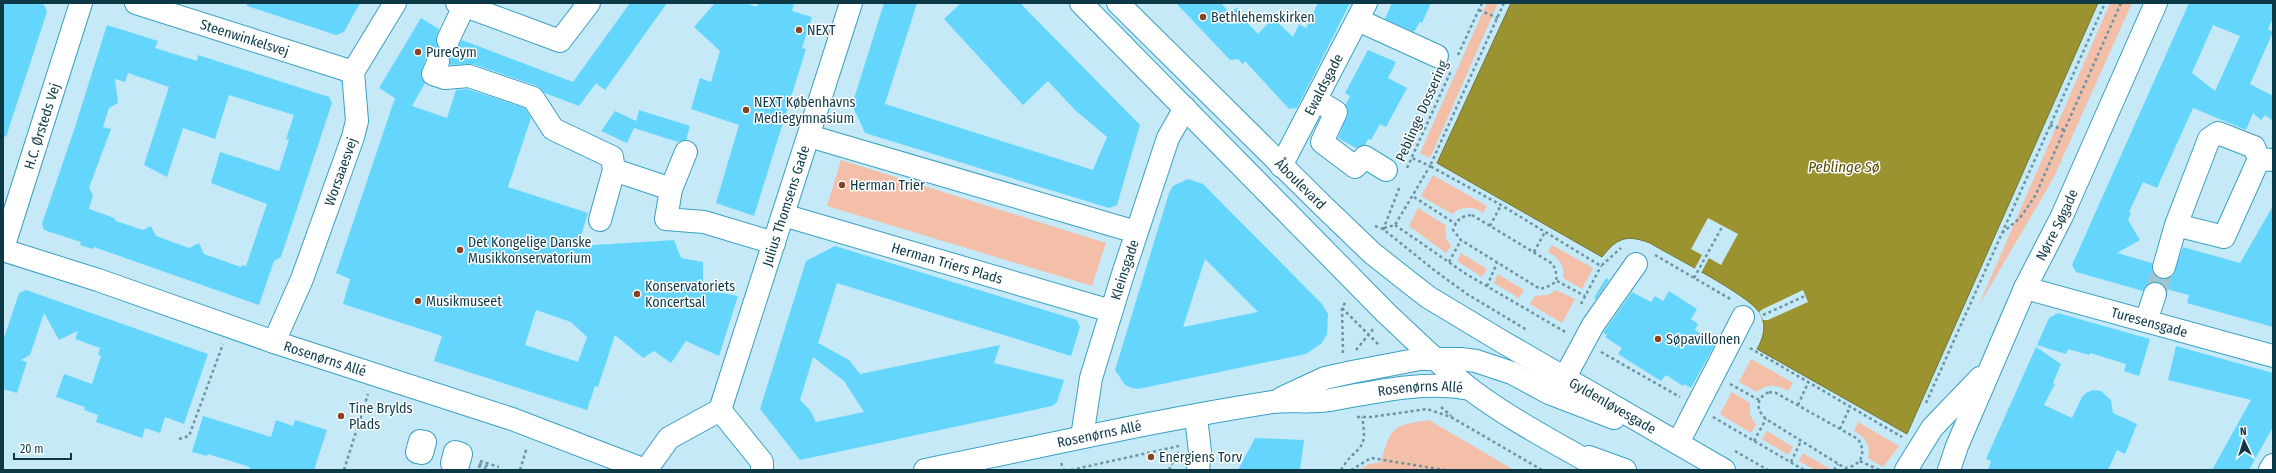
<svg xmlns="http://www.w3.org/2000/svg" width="2276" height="473" font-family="'Fira Sans Condensed',sans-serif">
<rect width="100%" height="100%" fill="#c5e9f7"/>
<!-- green -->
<g fill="#f3bfa8">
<path d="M 1487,3 L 1498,3 L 1430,158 L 1420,153 Z"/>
<path d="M 2110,3 L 2132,3 L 2054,177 L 1978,307 Z"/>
<path d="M 841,160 L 1106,243 L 1092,286 L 827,206 Z"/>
<path d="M 1433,175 L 1487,206 L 1483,213 C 1473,206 1461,206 1452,214 L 1421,196 Z"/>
<path d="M 1418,208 L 1445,225 L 1446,238 L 1451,246 L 1446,253 L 1409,226 Z"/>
<path d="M 1552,245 L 1593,268 L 1582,289 L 1563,278 C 1565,265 1559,258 1548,252 Z"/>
<path d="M 1461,253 L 1487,269 L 1482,277 L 1457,261 Z"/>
<path d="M 1498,274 L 1524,290 L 1519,298 L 1494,283 Z"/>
<path d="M 1556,290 L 1575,299 L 1562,323 L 1530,304 L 1535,296 L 1548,295 Z"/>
<path d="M 1751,359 L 1793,383 L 1788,391 C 1778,385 1767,383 1757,392 L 1739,382 Z"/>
<path d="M 1732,392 L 1750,403 L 1750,415 L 1756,425 L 1751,433 L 1720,414 Z"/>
<path d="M 1429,420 L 1514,470 L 1359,470 L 1369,464 L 1381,462 C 1392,426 1391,426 1429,420 Z"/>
<path d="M 1858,422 L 1899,446 L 1883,467 L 1868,458 C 1871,444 1866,438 1854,431 Z"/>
<path d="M 1767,431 L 1793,447 L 1788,455 L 1762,439 Z"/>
<path d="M 1803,453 L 1830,469 L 1829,470 L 1815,470 L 1799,461 Z"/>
</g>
<!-- water -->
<path fill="#9b9230" stroke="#707737" d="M 1511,3 L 2098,3 L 1907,434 L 1757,349 C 1764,337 1767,324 1759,312 C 1747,294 1673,257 1650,243 C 1626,234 1617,238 1602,257 L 1437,163 Z"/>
<!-- pier -->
<g fill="#c5e9f7">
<path d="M 1708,218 L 1738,234 L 1721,265 L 1709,258 L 1701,273 L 1694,270 L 1702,255 L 1691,249 Z"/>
<path d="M 1803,290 L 1808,302 L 1768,320 L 1763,320 L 1759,312 L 1763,309 Z"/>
</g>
<!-- building -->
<g fill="#64d6fe" fill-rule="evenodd">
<path d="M 3,3 L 37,3 L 44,5 L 47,12 L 6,137 L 3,136 Z"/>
<path d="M 247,3 L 360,3 L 344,32 L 336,35 L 247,6 Z"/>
<path d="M 630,3 L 667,3 L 605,90 L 596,83 L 579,106 L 545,93 L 537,86 L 473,64 L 450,65 L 450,60 L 444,52 L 455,50 L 462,40 L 573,82 Z"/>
<path d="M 715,3 L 745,3 L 757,7 L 758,3 L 794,3 L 792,11 L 812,17 L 802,48 L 806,49 L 754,216 L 716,203 L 739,125 L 691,109 L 700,78 L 711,82 L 720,51 L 694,27 Z"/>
<path d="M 884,3 L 917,3 L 885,104 L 1093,170 L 1107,137 L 1075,110 L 1048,81 L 1023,105 L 944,19 L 961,3 L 1020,3 L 1140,125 L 1117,205 L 1109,208 L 865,133 L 852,105 Z"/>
<path d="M 1176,3 L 1221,3 L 1228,11 L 1238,8 L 1240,15 L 1258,34 L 1273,18 L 1293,37 L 1299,24 L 1306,28 L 1318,3 L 1350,3 L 1297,108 L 1289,109 L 1245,61 L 1243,64 L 1238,59 L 1230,60 Z"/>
<path d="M 1392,3 L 1431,3 L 1422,23 L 1420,22 L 1414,32 L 1385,19 Z"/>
<path d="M 2189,3 L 2273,3 L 2273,18 L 2268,29 L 2273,32 L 2250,84 L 2273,96 L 2273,121 L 2265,115 L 2261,120 L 2253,113 L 2246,130 L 2193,108 L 2157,188 L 2143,182 L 2129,212 L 2131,213 L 2128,220 L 2140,240 L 2117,253 L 2152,263 L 2152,270 L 2155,275 L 2161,279 L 2167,279 L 2173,276 L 2183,247 L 2240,263 L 2273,206 L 2273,327 L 2187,303 L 2189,295 L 2166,289 L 2159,282 L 2147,284 L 2143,291 L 2076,272 L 2072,265 ZM 2213,25 L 2240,36 L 2215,91 L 2192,73 Z"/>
<path d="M 421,18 L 439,29 L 436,41 L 441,50 L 431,52 L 426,57 L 421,76 L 425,83 L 412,106 L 447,118 L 456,90 L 467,89 L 525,108 L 531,118 L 508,187 L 588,213 L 578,246 L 674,240 L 681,258 L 703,262 L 703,289 L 738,296 L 719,356 L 686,341 L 671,363 L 654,351 L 643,358 L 615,335 L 598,387 L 595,386 L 587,410 L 434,361 L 442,336 L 343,304 L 350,279 L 336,273 L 395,98 L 379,88 ZM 536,310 L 571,322 L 587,337 L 578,362 L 525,345 Z"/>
<path d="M 107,25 L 158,41 L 155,48 L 197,61 L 198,55 L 329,97 L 332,103 L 281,257 L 274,261 L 259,305 L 94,247 L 93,249 L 80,245 L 81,242 L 44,230 L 42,224 L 75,127 ZM 128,73 L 169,87 L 144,165 L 167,177 L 183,128 L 215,139 L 229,95 L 294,115 L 286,139 L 289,140 L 279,171 L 220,152 L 211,183 L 267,204 L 246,266 L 242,265 L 241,267 L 204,254 L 199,243 L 189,248 L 156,236 L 151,226 L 143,230 L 116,221 L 114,218 L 89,209 L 93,195 L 89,188 L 111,129 L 103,127 L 109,108 L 118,103 L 115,79 L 125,82 Z"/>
<path d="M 1368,50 L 1396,62 L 1388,78 L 1407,88 L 1386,127 L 1380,124 L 1371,140 L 1368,139 L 1365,145 L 1356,148 L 1338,138 L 1348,112 L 1346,104 L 1350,96 L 1345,93 Z"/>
<path d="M 639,110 L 690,126 L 686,140 L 678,142 L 634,128 L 627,143 L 601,131 L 615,111 L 636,121 Z"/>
<path d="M 1188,179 L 1203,184 L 1322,304 L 1328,314 L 1327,334 L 1322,343 L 1306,354 L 1138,389 L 1132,388 L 1125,385 L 1115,370 L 1169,193 L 1173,186 ZM 1205,259 L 1258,312 L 1183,327 Z"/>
<path d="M 835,246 L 1077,320 L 1080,327 L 1071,356 L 837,283 L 818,343 L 849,360 L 860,374 L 1000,345 L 994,363 L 1064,380 L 1057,402 L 1052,406 L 800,460 L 760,409 L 806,261 ZM 813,357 L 844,381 L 864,412 L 816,422 L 810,410 L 800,400 Z"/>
<path d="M 1606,278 L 1609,280 L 1596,299 L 1594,298 Z"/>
<path d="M 26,290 L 208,354 L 184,424 L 165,417 L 160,433 L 145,428 L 142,438 L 96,422 L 98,415 L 84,410 L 85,407 L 56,397 L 64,374 L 92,384 L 101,356 L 98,355 L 100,348 L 75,339 L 78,331 L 59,340 L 44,313 L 30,355 L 21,360 L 27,362 L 17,393 L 3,389 L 3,341 L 19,293 Z"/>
<path d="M 1669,291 L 1697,309 L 1691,319 L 1698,324 L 1695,330 L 1711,341 L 1714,346 L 1691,388 L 1684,384 L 1683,386 L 1666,375 L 1661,381 L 1618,354 L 1622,348 L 1605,337 L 1607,335 L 1603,333 L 1632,292 L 1651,302 L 1655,296 L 1663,301 Z"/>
<path d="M 2058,313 L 2150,339 L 2139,376 L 2124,371 L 2126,364 L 2090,353 L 2089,355 L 2068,349 L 2066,354 L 2037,345 L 2049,318 Z"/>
<path d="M 2176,346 L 2273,373 L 2273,427 L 2249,470 L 2212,470 L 2251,400 L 2168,380 Z"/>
<path d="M 2036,347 L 2061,364 L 2053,383 L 2055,384 L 2044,405 L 2072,418 L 2082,397 L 2086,393 L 2093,390 L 2101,391 L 2111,400 L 2113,413 L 2137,424 L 2125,454 L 2117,450 L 2108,470 L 1988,470 L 1991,461 L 1986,459 Z"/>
<path d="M 203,416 L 271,437 L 276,420 L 293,426 L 295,420 L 327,430 L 314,470 L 249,470 L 250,467 L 208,454 L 207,456 L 192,452 Z"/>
<path d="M 1255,438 L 1304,440 L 1300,470 L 1238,470 Z"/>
</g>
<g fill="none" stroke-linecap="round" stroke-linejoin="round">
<!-- minor-tunnel -->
<path stroke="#a0c6d4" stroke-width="22" stroke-dasharray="22 11" stroke-linecap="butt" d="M 2155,294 L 2164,267"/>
<!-- minor casing -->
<g stroke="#38a0c3" stroke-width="24">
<g id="minor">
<path id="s1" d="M 136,3 L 353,72"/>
<path d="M 457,3 L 560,41 L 589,3"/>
<path d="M 1081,3 L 1386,313 C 1414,339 1441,366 1470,389 C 1511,420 1558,444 1603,470"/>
<path id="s2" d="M 1118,3 L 1324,207 L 1372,253 L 1410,283 L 1428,297 L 1501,341 L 1724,470"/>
<path d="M 1358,20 L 1437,56"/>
<path d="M 448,40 L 464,6"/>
<path d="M 438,62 L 433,74 L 445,78 L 469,76 L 533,98 L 553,129 L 612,157 L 614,170 L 671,189 L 666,219 L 704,222 L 774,243"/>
<path d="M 1316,100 L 1336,112 L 1322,142 L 1355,167 L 1365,157 L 1386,170"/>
<path d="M 809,136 L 1136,232"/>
<path id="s3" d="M 1281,166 L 1366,3"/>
<path d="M 671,189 L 686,152"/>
<path id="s4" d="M 783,215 L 1111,311"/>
<path d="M 600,220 L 614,170"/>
<path d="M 2176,225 L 2209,139 L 2218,133 L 2254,147 L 2259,159"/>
<path id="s5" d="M 3,248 L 81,3"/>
<path id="s6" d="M 3,250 L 98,280 L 274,342 L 512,419 L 645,470"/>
<path d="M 2164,267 L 2176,225 L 2224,237 L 2259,159 L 2273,160"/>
<path id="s7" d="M 2025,288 L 2273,356"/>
<path d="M 2146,321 L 2155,294"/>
<path id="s8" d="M 274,342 L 302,279 L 353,137 L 357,121 L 353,72 L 395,3"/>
<path d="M 1565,377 L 1593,325 L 1636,264"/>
<path d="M 1282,398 L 1325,378 L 1352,372 L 1420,359 L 1461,359 L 1476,361 L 1512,373 L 1549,393 L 1614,418"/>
<path d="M 720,410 L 762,462 L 762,470"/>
<path d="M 1196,417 L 1200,452 L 1198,470"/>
<path id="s9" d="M 1082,437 L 1091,378 L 1122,277 L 1168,138 L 1185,108"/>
<path d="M 420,441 L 425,442 L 422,453 L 417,452 Z"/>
<path d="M 1678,443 L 1743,317"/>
<path d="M 455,452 L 461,454 L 458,465 L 452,463 Z"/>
<path d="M 1589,457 L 1625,470"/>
<path id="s10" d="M 646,470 L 669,438 L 720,410 L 851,3"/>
<path id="s11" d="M 925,470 C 1040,447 1155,420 1272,402 C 1291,400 1311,403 1330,400 C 1374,392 1425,380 1470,389"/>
<path d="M 1906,470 L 1932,428 L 1980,378"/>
<path id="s12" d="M 1949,470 L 1957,446 L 2025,288 L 2062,216 L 2156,3"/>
<path d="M 2270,470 L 2273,465"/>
</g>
</g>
<!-- path -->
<g stroke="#6d94a2" stroke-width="2.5" stroke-dasharray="3 3" stroke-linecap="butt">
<path d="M 1504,3 L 1430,166 L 1501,205 L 1601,266 L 1621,248"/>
<path d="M 1479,10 L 1498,18"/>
<path d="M 1458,55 L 1482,3"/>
<path d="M 2050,125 L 2064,130"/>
<path d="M 1407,168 L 1451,71"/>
<path d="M 1414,197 L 1456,224"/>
<path d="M 1472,215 L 1553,264 C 1560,281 1557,284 1540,289 L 1461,240 L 1453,230 C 1457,220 1460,216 1472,215 Z"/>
<path d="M 1395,225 L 1466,274 L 1567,333"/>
<path d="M 1375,226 L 1383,229 L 1434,270 L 1467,294 L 1527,330"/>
<path d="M 1490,226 L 1501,205"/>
<path d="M 1384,228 L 1395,225 L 1430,166 L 1412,158"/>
<path d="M 1383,230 L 1400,186"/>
<path d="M 2002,233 L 2020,218 L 2035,196 L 2121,3"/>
<path d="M 1534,252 L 1545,232"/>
<path d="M 1655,255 L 1732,300"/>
<path d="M 1449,262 L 1461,240"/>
<path d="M 1694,278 L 1722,227"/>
<path d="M 1557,281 L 1585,296"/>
<path d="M 1487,286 L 1497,263"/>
<path d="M 1581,304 L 1601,266"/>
<path d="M 1342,308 L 1380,346"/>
<path d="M 1763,315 L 1805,296"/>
<path d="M 1750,348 L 1902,437"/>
<path d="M 1356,350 L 1374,328"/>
<path d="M 1601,352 L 1680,397"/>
<path d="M 1343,353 L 1342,308 L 1346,301"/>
<path d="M 1730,384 L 1759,400"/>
<path d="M 1769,392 L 1776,393 L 1858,439 C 1867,453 1861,466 1845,468 L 1766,419 C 1755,409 1756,398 1769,392 Z"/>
<path d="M 1926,403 L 2105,3"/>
<path d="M 1798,405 L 1808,383"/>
<path d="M 1441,407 L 1451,416"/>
<path d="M 1357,417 L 1371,417 L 1427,409 L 1451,417 L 1542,470"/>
<path d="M 1713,417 L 1804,470"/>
<path d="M 1840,429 L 1850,407"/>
<path d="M 179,439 L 189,436 L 223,344"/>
<path d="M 1754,441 L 1766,419"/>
<path d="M 1735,451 L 1768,470"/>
<path d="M 480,461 L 499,467"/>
<path d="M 1860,461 L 1879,470"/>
<path d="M 1791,462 L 1801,441"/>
<path d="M 1061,463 L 1064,470"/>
<path d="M 479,464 L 490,467"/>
<path d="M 478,466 L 489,470"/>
<path d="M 344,470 L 368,394"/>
<path d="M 520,470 L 527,447"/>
<path d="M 1071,470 L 1179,446"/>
<path d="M 1169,470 L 1178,452"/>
<path d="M 1341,470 C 1356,444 1369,454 1362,417"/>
<path d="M 1351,470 L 1371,458 L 1445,470"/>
<path d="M 1834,470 L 1838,464"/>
</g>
<!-- minor -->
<use href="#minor" stroke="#fff" stroke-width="22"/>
</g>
<!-- markers -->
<g fill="#8a4221" stroke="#fff" stroke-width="1.5">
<circle cx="1203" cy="17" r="4"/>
<circle cx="799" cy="30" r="4"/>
<circle cx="418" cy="52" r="4"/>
<circle cx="746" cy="110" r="4"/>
<circle cx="842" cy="185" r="4"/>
<circle cx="460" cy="250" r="4"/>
<circle cx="637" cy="294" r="4"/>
<circle cx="418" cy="301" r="4"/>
<circle cx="1658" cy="339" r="4"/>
<circle cx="341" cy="416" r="4"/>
<circle cx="1151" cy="457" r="4"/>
</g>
<g text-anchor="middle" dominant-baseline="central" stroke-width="3" stroke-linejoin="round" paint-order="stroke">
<!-- poi labels -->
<g font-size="14" fill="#0d3947" stroke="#fff" text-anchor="start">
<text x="1211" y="17">Bethlehemskirken</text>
<text x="807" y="30">NEXT</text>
<text x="426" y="52">PureGym</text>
<text x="754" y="102">NEXT Københavns<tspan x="754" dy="16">Mediegymnasium</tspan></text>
<text x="850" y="185">Herman Trier</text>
<text x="468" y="242">Det Kongelige Danske<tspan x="468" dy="16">Musikkonservatorium</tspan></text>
<text x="645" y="286">Konservatoriets<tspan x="645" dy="16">Koncertsal</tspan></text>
<text x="426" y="301">Musikmuseet</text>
<text x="1666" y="339">Søpavillonen</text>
<text x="349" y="408">Tine Brylds<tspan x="349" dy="16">Plads</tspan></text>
<text x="1159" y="457">Energiens Torv</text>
</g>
<!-- street labels -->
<g font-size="14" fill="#0d3947" stroke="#fff">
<text stroke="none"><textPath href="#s1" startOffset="114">Steenwinkelsvej</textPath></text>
<text stroke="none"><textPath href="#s3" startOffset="92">Ewaldsgade</textPath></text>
<text transform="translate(1422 111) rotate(-66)">Peblinge Dossering</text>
<text stroke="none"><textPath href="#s5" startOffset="128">H.C. Ørsteds Vej</textPath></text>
<text stroke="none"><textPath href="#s8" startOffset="183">Worsaaesvej</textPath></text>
<text stroke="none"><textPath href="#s2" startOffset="257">Åboulevard</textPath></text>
<text stroke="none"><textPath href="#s10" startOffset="312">Julius Thomsens Gade</textPath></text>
<text stroke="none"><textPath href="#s12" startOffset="268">Nørre Søgade</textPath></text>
<text stroke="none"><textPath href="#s4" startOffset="171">Herman Triers Plads</textPath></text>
<text stroke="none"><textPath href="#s9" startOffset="173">Kleinsgade</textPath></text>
<text stroke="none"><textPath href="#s7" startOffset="129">Turesensgade</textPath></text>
<text stroke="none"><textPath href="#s6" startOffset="340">Rosenørns Allé</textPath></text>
<text stroke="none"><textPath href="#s11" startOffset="503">Rosenørns Allé</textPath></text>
<text stroke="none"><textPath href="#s2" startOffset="642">Gyldenløvesgade</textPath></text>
<text stroke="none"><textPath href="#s11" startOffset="178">Rosenørns Allé</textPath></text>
</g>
<!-- water labels -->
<g font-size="15" font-style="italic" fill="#544e00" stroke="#fff">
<text x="1844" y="167">Peblinge Sø</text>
</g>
</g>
<!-- border -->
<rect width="2276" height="473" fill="none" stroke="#0d3947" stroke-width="8"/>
<!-- north arrow -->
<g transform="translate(2244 441) rotate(356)" stroke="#ffffff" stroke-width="3" paint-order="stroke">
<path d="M0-3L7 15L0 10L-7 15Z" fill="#0d3947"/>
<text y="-6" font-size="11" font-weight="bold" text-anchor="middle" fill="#0d3947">N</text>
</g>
<!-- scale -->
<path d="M14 453v6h57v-6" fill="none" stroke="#0d3947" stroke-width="2"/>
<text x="20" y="453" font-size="12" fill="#0d3947" stroke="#ffffff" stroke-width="3" paint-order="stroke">20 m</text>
</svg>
